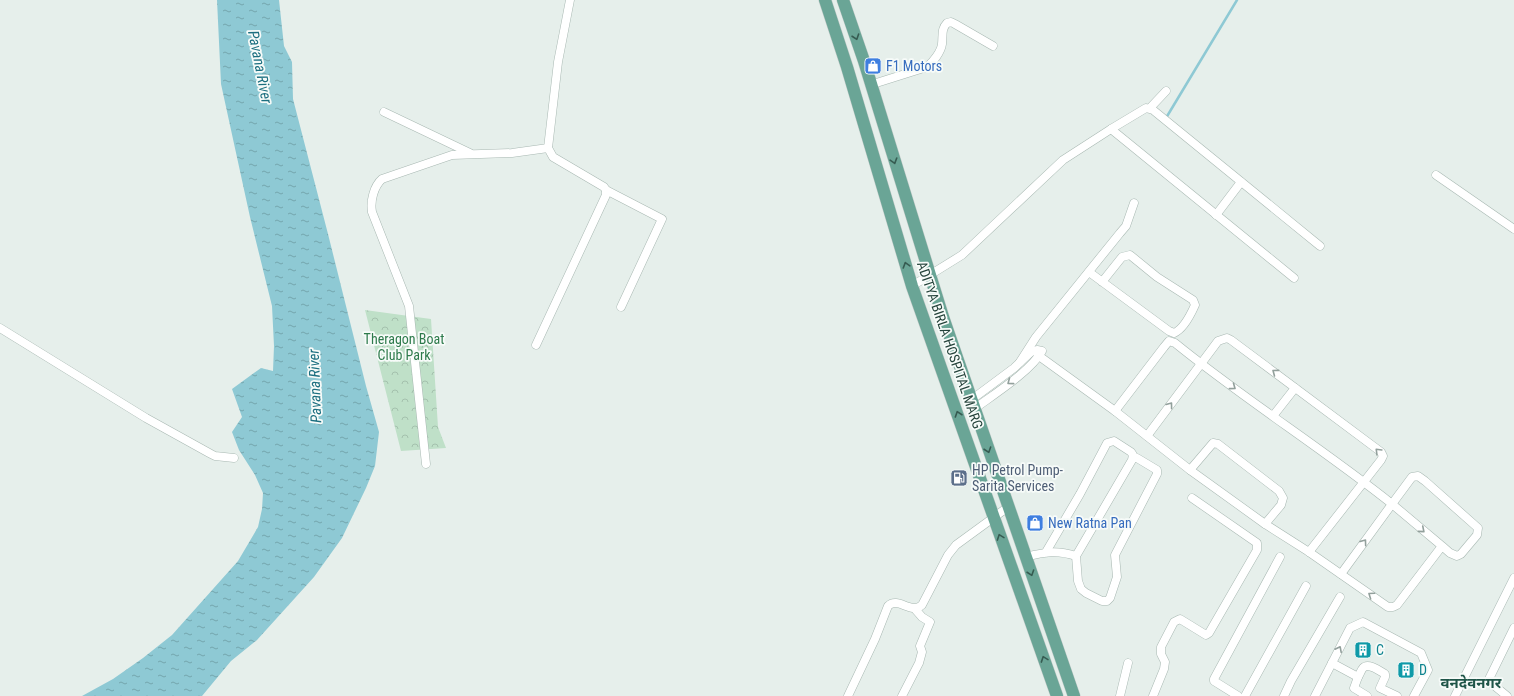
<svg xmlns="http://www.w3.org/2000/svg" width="1514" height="696" font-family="'Roboto Condensed','Noto Sans Devanagari',sans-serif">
<defs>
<pattern id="park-crowns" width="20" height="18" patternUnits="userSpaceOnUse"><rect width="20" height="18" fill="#bfe0c8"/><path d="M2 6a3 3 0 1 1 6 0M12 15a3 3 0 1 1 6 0" fill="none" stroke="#a4c1ad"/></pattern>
<pattern id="water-ripples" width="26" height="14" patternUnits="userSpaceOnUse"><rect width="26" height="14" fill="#8ec9d4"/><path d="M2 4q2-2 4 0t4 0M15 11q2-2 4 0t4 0" fill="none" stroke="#74a5ad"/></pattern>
</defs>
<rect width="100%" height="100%" fill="#e6efeb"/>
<!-- park -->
<path fill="url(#park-crowns)" d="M 365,310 L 431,319 L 438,427 L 446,448 L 401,451 Z"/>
<!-- water -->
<path fill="url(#water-ripples)" d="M 217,0 L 279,0 L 284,46 L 292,62 L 293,99 L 328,234 L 366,386 L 379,432 L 375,466 L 366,488 L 342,538 L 314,577 L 257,640 L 231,661 L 202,696 L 82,696 L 113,679 L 143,658 L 172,635 L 238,561 L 258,527 L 262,509 L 263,493 L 255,475 L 239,450 L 232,432 L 242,417 L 232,389 L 261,368 L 273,371 L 274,346 L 272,306 L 250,217 L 221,84 Z"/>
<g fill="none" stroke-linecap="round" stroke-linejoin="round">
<!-- stream -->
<path stroke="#8ec9d4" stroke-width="2.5" d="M 1166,118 L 1237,0"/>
<!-- street casing -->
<g stroke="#a8b8b2" stroke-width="9">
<g id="street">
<path d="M 870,85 L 927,67 C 933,62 941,52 942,44 C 943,35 941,29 947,23 L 951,22 L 955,24 L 993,46"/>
<path d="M 1150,108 L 1166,91"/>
<path d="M 384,112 L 470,153"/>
<path d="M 1111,129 L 1294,278"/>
<path d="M 1436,175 L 1514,229"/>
<path d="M 606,190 L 662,219 L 621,307"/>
<path d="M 1216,215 L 1241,182"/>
<path d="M 1089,272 L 1169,331 L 1174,333 C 1184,329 1191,314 1195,305 L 1193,300 L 1157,277 L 1130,255 L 1122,257 L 1102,282"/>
<path d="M 912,286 L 962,255 L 1063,160 L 1111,129 L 1146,108 L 1153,110 L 1320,246"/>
<path d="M 0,328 L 146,418 L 211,454 L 215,456 L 234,458"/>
<path d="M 536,345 L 606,195 L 606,190 L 604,187 L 553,157 L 548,148"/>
<path d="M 1039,356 L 1115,411 L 1164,347 L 1169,341 L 1175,343 C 1245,400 1322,448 1392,504 L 1341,574"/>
<path d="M 1020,362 L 1036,337 L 1120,233 L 1126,226 L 1134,203"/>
<path d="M 971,400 L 1014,368 L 1031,352 L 1037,350 L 1042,351 C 1031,371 993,395 974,409"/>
<path d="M 1115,411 L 1190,470 L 1265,524 L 1309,552 L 1388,607 L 1393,607 L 1397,605 L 1442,546 L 1392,504 L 1412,477 L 1418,476 L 1425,481 L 1478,528 L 1477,535 L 1461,554 L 1457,556 L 1450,553 L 1442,546"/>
<path d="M 1273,416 L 1295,388"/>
<path d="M 1147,436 L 1218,341 L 1227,338 L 1231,340 L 1381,452 L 1383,456 L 1381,460 L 1309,552"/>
<path d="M 426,464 L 409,306 L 372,212 C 370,201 374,186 382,179 L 452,155 L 512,153 L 548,148 L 558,62 L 570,0"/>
<path d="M 1190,470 L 1213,443 L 1218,444 L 1279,491 L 1283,498 L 1281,505 L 1265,524"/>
<path d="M 1046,552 L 1080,494 L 1107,443 L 1114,441 L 1131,452 L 1133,455 L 1132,460 L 1076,556 L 1078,581 L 1081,589 L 1086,593 L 1102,601 L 1107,601 L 1110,598 L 1117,577 L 1115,555 L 1157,474 L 1157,470 L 1137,458"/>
<path d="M 1025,557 C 1045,552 1057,550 1076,556"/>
<path d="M 1332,663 L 1358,677 C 1360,674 1361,670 1363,668 C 1368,662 1380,671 1385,674 L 1385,677 L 1380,688 L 1397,696"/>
<path d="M 1358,677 L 1354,688 L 1367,696"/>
<path d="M 848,696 L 875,639 L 888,606 C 898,596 911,615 922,605 L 948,555 L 956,545 L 1008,507"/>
<path d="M 902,696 L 919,663 L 922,652 L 920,646 L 930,622 L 922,617 L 915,609"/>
<path d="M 1120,696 L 1128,663"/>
<path d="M 1153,696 L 1164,669 L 1165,662 L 1161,654 L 1161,647 L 1174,622 L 1180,619 L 1206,635 L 1209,633 L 1257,550 L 1257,543 L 1192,498"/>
<path d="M 1238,696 L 1214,681 L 1214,679 L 1280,557"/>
<path d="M 1245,696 L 1306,586"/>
<path d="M 1284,696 L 1291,681 L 1340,597"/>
<path d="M 1315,696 L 1350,628 L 1363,622 L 1421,653 L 1428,670 L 1414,696"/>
<path d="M 1455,696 L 1514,578"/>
<path d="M 1507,696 L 1491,683 L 1489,679 L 1514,628"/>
</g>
</g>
<!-- primary casing -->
<g stroke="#c2cac8" stroke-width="13">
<g id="primary">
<path d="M 825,0 L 847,67 L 912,286 L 1057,696"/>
<path d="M 843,0 L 864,61 L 943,317 L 1074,696"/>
</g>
</g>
<!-- street -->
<use href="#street" stroke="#fff" stroke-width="8"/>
<!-- primary -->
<use href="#primary" stroke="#6aa596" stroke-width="12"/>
</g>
<!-- one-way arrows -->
<defs><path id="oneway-chevron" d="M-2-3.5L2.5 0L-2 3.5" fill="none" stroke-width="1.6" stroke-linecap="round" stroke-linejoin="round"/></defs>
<g stroke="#365b51">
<use href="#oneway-chevron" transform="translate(856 37) rotate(71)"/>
<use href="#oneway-chevron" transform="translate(894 161) rotate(73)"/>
<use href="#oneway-chevron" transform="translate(906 265) rotate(-107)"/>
<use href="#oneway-chevron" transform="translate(958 414) rotate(-109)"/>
<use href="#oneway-chevron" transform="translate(988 450) rotate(71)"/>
<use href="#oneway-chevron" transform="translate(1000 537) rotate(-110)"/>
<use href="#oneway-chevron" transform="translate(1031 573) rotate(71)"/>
<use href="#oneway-chevron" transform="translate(1044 659) rotate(-110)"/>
</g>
<g stroke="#92a09c">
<use href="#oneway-chevron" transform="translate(1275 372) rotate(-143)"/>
<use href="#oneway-chevron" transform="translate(1010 382) rotate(143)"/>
<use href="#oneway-chevron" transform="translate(1233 387) rotate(36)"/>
<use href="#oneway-chevron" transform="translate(1170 405) rotate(-53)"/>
<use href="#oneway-chevron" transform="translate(1378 451) rotate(-135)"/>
<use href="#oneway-chevron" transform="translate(1422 530) rotate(40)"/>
<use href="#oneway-chevron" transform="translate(1364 542) rotate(-54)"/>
<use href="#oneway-chevron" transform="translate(1371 595) rotate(-145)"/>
<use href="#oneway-chevron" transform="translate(1339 649) rotate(-63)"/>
</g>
<!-- icons -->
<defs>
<g id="shop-square" transform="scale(0.9)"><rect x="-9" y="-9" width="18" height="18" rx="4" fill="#3f7fe0" stroke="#f7fbf9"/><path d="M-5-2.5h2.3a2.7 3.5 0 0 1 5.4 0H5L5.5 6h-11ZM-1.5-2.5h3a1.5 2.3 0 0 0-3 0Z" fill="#fff"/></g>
<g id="fuel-square" transform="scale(0.9)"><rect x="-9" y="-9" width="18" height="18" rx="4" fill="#5c6f8a" stroke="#f7fbf9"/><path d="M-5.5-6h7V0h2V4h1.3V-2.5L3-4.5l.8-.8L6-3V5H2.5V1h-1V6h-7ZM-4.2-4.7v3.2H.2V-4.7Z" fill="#fff"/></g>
<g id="building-square" transform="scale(0.9)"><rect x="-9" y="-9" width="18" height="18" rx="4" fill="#0f9aa8" stroke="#f7fbf9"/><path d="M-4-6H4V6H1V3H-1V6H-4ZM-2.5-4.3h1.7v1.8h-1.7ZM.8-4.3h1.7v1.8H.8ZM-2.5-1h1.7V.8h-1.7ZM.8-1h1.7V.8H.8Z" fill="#fff"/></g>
</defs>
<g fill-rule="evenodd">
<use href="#shop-square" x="873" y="66"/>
<use href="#fuel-square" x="959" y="478"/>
<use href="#shop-square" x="1035" y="523"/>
<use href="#building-square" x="1363" y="650"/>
<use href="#building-square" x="1406" y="670"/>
</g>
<g text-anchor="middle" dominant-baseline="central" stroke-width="3.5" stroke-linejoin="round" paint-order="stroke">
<!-- shop labels -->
<g font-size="14" fill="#366cbe" stroke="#f7fbf9" text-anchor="start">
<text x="886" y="66">F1 Motors</text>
<text x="1048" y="523">New Ratna Pan</text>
</g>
<!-- park labels -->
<g font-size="14" fill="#2d7a4b" stroke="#f7fbf9">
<text x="404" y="339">Theragon Boat<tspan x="404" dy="16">Club Park</tspan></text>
</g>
<!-- street labels -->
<g font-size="14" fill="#24423a" stroke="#f7fbf9">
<text transform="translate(950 345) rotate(71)">ADITYA BIRLA HOSPITAL MARG</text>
</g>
<!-- service labels -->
<g font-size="14" fill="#4e5e75" stroke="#f7fbf9" text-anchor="start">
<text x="972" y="470">HP Petrol Pump-<tspan x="972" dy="16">Sarita Services</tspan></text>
</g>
<!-- culture labels -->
<g font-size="14" fill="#0d838f" stroke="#f7fbf9" text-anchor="start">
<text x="1376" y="650">C</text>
<text x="1419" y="670">D</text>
</g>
<!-- water labels -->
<g font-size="15" font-style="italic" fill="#1c6f80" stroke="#f7fbf9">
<text transform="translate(260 67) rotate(79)">Pavana River</text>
<text transform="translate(315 386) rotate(-92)">Pavana River</text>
</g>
<!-- neighbourhood labels -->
<g font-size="15" font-weight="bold" fill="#1f5548" stroke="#f7fbf9">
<text x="1471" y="683">वनदेवनगर</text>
</g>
</g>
</svg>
